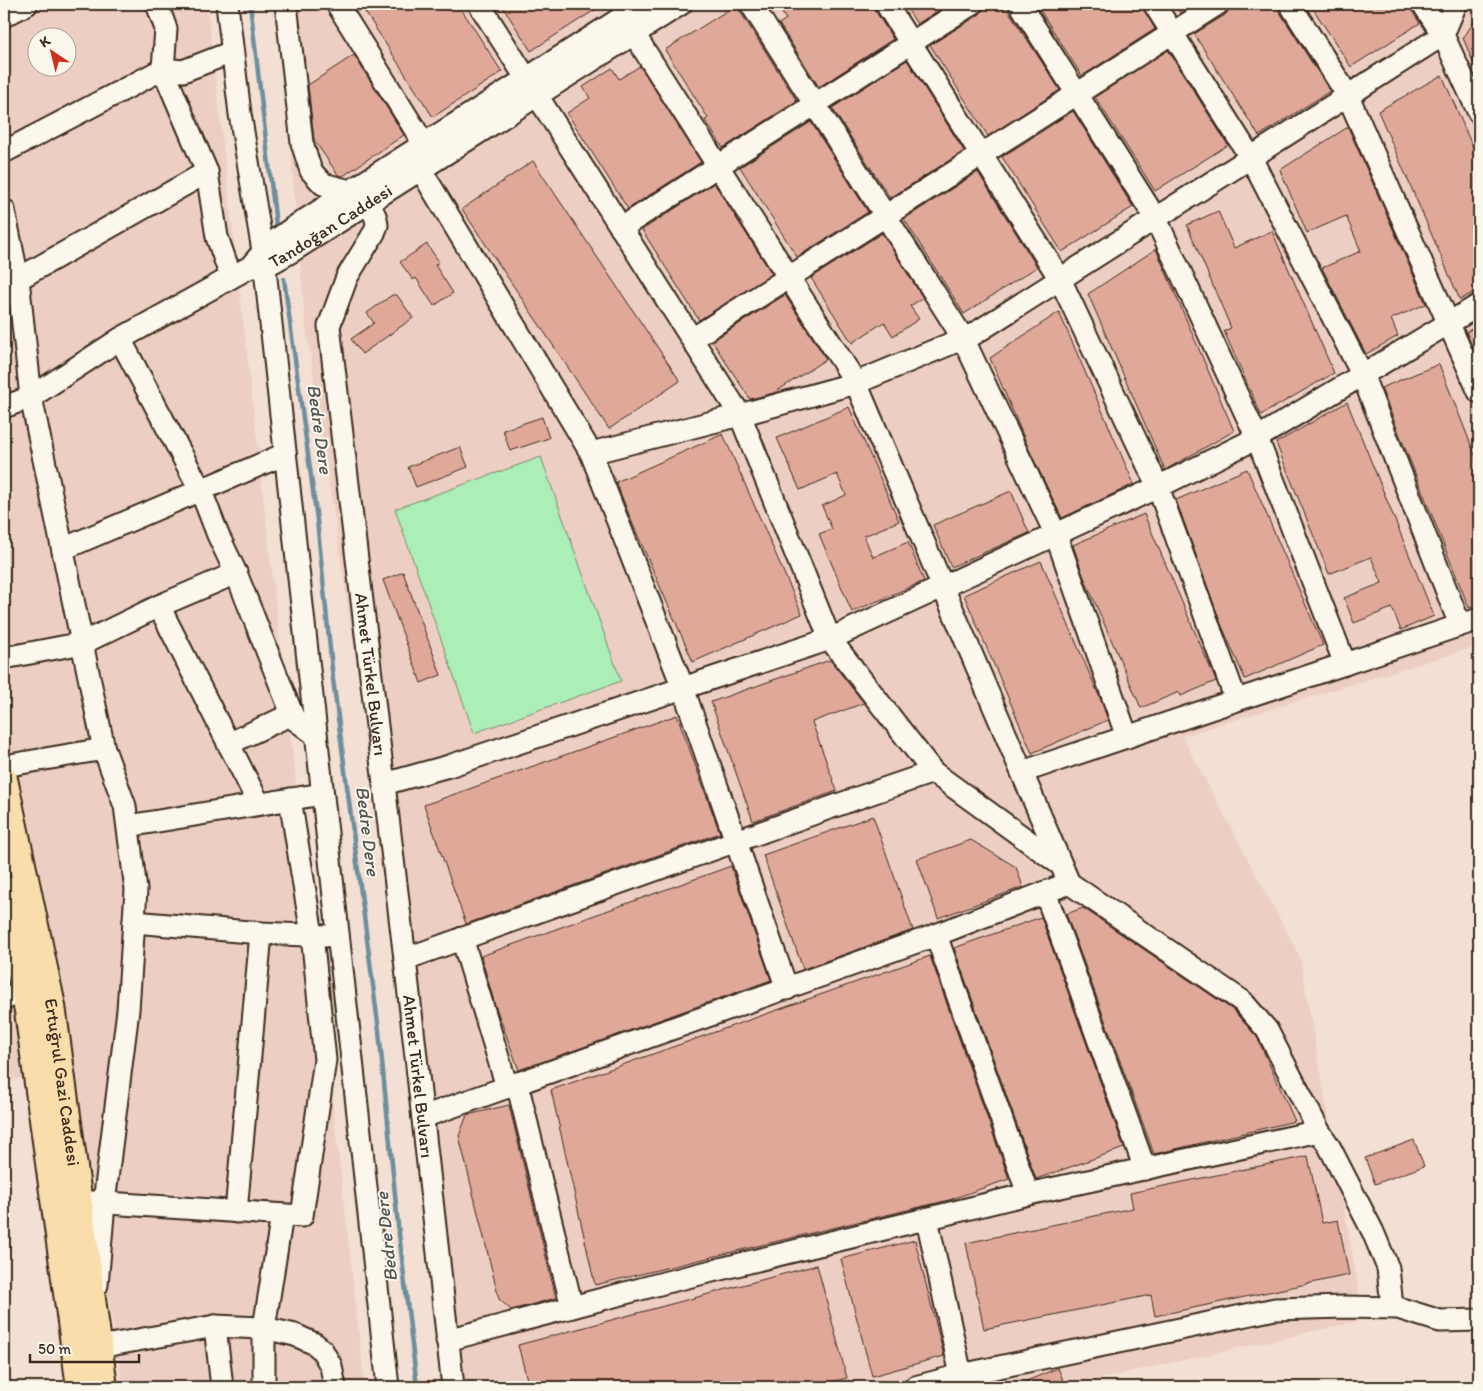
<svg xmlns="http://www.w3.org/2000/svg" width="1483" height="1391" font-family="Itim,sans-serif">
<rect width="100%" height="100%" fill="#f3dfd3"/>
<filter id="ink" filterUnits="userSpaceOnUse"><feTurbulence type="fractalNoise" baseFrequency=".02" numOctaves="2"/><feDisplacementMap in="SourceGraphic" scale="10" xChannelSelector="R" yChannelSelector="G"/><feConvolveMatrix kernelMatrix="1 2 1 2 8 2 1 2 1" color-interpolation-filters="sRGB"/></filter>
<g filter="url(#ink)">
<!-- built -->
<g fill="#edcec2" fill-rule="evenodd">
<path d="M 4,4 L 207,4 L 365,1387 L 123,1387 L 70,1062 L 4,1083 ZM 38,38 L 68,38 L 68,68 L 38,68 Z"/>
<path d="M 278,4 L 1479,4 L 1479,650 L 1478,646 L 1182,736 L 1300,957 L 1364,1320 L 1062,1387 L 464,1387 L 305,319 Z"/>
</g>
<!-- green -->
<path fill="#aceeb7" stroke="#748c6a" d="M 541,457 L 621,681 L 474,733 L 395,509 Z"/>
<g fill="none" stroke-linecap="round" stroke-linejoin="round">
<!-- stream -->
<g stroke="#6d8e9d" stroke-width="4.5">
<path d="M 250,4 L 276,225"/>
<path d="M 284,279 L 317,520 L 333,679 L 379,1031 L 398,1225 L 417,1387"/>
</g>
</g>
<!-- building -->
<g fill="#e0a899" stroke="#3b2a1e">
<path d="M 360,4 L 458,4 L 502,72 L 433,117 Z"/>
<path d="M 501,4 L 604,4 L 531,51 Z"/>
<path d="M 776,4 L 871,4 L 893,39 L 819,87 L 779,24 L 786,19 Z"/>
<path d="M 904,4 L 949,4 L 917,24 Z"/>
<path d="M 984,4 L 1004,4 L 1060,90 L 988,136 L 930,45 L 979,15 L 983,10 Z"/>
<path d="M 1036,4 L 1141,4 L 1155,29 L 1082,76 Z"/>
<path d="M 1174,4 L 1195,4 L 1180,13 Z"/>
<path d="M 1230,4 L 1278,4 L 1279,11 L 1330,91 L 1259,136 L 1194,34 L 1225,15 L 1229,10 Z"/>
<path d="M 1310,4 L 1411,4 L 1412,11 L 1420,23 L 1351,67 Z"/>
<path d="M 736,5 L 797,101 L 723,148 L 705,120 L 708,118 L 665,50 Z"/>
<path d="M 1479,15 L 1479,76 L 1463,38 Z"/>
<path d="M 1168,50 L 1228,145 L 1155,191 L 1095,97 Z"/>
<path d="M 354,55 L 404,135 L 343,176 L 338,175 L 314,140 L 308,85 Z"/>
<path d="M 907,60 L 964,151 L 890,198 L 832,108 Z"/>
<path d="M 640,66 L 701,162 L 628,209 L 567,113 L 590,98 L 583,87 L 612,68 L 619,79 Z"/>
<path d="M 1442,75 L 1479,162 L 1479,289 L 1460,300 L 1378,111 Z"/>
<path d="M 1073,111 L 1133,207 L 1062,252 L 1002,157 Z"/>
<path d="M 811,122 L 868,212 L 797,257 L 740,167 Z"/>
<path d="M 1348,127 L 1426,304 L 1391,319 L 1398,336 L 1366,354 L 1322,268 L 1361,251 L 1346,216 L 1307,233 L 1280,170 Z"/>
<path d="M 533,161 L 680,381 L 609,429 L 462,209 Z"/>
<path d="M 978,172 L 1037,267 L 964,314 L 904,219 Z"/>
<path d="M 714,183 L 772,274 L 699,320 L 642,230 Z"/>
<path d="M 1218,211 L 1234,248 L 1272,231 L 1334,373 L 1261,415 L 1224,331 L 1231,328 L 1187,225 Z"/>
<path d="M 882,233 L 923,298 L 910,306 L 919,319 L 893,336 L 884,322 L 852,343 L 811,278 Z"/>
<path d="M 427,244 L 439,262 L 435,265 L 453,293 L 434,306 L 416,278 L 413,280 L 400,262 Z"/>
<path d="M 1156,249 L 1234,431 L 1165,470 L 1088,294 Z"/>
<path d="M 392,295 L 397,295 L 413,318 L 362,354 L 351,339 L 374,323 L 367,313 Z"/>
<path d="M 785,295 L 826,359 L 774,393 L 750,399 L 712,341 Z"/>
<path d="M 1059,312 L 1134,484 L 1062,518 L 1031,454 L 990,358 Z"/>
<path d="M 1479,325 L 1479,362 L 1466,332 Z"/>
<path d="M 1439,364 L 1479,465 L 1479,605 L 1469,608 L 1381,388 Z"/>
<path d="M 1347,402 L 1434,616 L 1401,630 L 1392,608 L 1354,623 L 1344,598 L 1382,583 L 1371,557 L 1329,574 L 1276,443 Z"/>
<path d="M 849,407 L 899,521 L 864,536 L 873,557 L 908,542 L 924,581 L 852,612 L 819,534 L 832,529 L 822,506 L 846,495 L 837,474 L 800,490 L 777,438 Z"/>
<path d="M 542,417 L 549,438 L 510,451 L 503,430 Z"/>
<path d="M 723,434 L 802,614 L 693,662 L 631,520 L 616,482 Z"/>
<path d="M 460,447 L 468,467 L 416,487 L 408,467 Z"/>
<path d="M 1247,469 L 1323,645 L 1245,679 L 1221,624 L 1176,500 Z"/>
<path d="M 1011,491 L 1029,533 L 951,567 L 933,525 Z"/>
<path d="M 1144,514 L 1216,681 L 1181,696 L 1179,692 L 1141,708 L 1083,575 L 1073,545 Z"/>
<path d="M 1041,561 L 1100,698 L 1108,720 L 1032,753 L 964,595 Z"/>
<path d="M 403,572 L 441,675 L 421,683 L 383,580 Z"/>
<path d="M 830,660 L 864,703 L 812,722 L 837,791 L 753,821 L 711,702 Z"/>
<path d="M 677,715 L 720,833 L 466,924 L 424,805 Z"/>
<path d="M 873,816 L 913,930 L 803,969 L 763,855 Z"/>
<path d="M 971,840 L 1016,867 L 1023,887 L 938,918 L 917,859 Z"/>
<path d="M 731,866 L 771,980 L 519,1070 L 495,1005 L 481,956 Z"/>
<path d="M 1083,908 L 1233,1010 L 1257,1037 L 1295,1121 L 1154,1154 L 1066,914 Z"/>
<path d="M 1041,917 L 1124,1148 L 1036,1179 L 954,948 Z"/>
<path d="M 930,956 L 1009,1179 L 949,1200 L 595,1285 L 551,1090 Z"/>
<path d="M 509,1105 L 556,1298 L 511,1310 L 499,1299 L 459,1136 L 467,1115 Z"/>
<path d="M 1414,1140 L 1424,1166 L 1375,1184 L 1365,1158 Z"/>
<path d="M 1308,1156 L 1322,1223 L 1338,1220 L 1349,1275 L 1155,1316 L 1151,1295 L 984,1329 L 966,1243 L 1133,1208 L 1130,1193 Z"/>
<path d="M 915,1240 L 944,1356 L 872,1376 L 841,1259 Z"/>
<path d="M 817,1265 L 847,1378 L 812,1387 L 529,1387 L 518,1345 Z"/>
<path d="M 1058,1368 L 1066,1387 L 1012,1387 Z"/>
</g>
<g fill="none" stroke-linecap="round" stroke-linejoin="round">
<!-- minor casing -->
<g stroke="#3b2a1e" stroke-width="25">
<g id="minor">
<path d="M 157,4 L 166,29 L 163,69 L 207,172 L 217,237 L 231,277"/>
<path d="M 227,4 L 240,114 L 263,251 L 388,1387"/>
<path id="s1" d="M 286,4 L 302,143 L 311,171 L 323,184 L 350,191 L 369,203 L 376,218 L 377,225 L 374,233 L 347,277 L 329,326 L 405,959 L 453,1387"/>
<path d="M 337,4 L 424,144"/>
<path d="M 479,4 L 740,415 L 830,639 L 933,772 L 1061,865"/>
<path d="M 751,4 L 963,338 L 1056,535 L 1127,737"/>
<path d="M 886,4 L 1060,279 L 1158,487 L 1236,700"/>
<path d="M 1020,4 L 1156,219 L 1257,438 L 1345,664"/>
<path d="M 1154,4 L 1251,158 L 1362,374 L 1460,625"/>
<path d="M 1290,4 L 1348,96 L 1479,392"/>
<path d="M 1423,4 L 1443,35 L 1479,113"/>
<path d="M 4,16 L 27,4"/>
<path d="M 634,34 L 856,383 L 1069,883 L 1242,1001 L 1267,1030 L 1319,1131"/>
<path d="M 4,152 L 163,69 L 183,71 L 232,52"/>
<path d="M 421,170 L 591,453 L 740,415 L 856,383 L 974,334 L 1443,35 L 1456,4"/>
<path d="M 4,210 L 18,279 L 31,397 L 104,749 L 125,806 L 136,890 L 128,1010 L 104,1203 L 97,1285"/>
<path d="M 621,228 L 972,4"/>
<path id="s2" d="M 253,267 L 264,267 L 294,250 L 681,4"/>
<path d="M 6,282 L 18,279 L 207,172"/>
<path d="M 120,339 L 201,491 L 218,535 L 236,573 L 294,719 L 316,735"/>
<path d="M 692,339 L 1218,4"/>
<path d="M 4,407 L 31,397 L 120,339 L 250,267 L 269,245 L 294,227 L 643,4"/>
<path d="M 591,453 L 683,688 L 787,989"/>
<path d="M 63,549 L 285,454"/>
<path d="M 159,606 L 259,804"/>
<path d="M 4,658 L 83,643 L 159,606 L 236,573"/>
<path d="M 228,744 L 292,714"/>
<path d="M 4,766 L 104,749"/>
<path d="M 1022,772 L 1479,619"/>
<path d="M 384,784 L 449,766 L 830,639 L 1158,487 L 1257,438 L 1479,305"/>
<path d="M 128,826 L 322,794"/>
<path d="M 1045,892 L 1145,1169"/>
<path d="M 134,922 L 261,933 L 326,936"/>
<path d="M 936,935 L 1028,1194"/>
<path d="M 462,938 L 507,1087"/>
<path d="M 405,959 L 863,796 L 933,772"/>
<path d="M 4,999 L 23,991"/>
<path d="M 517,1083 L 572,1307"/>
<path d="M 423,1117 L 936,935 L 1069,883"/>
<path d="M 92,1202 L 302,1216 L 325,1060 L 312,935 L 290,799"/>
<path d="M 236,1212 L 261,933"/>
<path d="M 927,1219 L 961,1375"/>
<path d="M 215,1326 L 222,1387"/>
<path d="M 447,1340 L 667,1282 L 1028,1194 L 1319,1131 L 1329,1146 L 1373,1232 L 1388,1268 L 1392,1307"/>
<path d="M 99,1347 L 215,1326 L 264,1328 L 295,1335 L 315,1344 L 322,1350 L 331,1366 L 335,1387"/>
<path d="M 264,1387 L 264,1328 L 282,1215"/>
<path d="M 915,1387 L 961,1375 L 1275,1309 L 1344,1307 L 1398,1308 L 1440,1321 L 1479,1320"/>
</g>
</g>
<!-- major casing -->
<g stroke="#3b2a1e" stroke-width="30">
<g id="major">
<path id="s3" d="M 4,779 L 52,1006 L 104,1387"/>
<path d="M 4,889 L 28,1011 L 80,1387"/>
</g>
</g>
<!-- minor -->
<use href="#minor" stroke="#fbf7ec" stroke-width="21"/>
<!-- major -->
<use href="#major" stroke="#f9deab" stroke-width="26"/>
</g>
</g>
<g text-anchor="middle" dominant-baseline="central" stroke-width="4" stroke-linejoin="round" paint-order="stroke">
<!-- street labels -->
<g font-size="18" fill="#3b2a1e" stroke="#fbf7ec">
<text stroke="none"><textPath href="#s2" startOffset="89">Tandoğan Caddesi</textPath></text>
<text stroke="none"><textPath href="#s1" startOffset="724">Ahmet Türkel Bulvarı</textPath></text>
<text stroke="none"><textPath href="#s1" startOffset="1129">Ahmet Türkel Bulvarı</textPath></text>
<text stroke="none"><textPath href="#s3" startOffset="309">Ertuğrul Gazi Caddesi</textPath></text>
</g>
<!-- water labels -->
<g font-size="19" font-style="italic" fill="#505453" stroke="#fbf7ec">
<text transform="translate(320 429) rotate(82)">Bedre Dere</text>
<text transform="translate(368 831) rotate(83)">Bedre Dere</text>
<text transform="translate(386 1237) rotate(-96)">Bedre Dere</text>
</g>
</g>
<!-- margin -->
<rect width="1483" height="1391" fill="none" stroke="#fbf7ec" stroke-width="20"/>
<rect x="10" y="10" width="1463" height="1371" fill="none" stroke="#3b2a1e" stroke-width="2" filter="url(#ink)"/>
<!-- north arrow -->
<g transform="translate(52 52) rotate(325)"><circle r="24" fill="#fbf7ec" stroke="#aea59a"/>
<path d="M0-4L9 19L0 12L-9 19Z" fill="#c8321e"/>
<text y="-8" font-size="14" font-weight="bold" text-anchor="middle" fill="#3b2a1e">K</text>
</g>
<!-- scale -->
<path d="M30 1354v8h109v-8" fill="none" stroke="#3b2a1e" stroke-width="2.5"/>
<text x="38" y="1354" font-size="15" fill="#3b2a1e" stroke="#fbf7ec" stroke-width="4" paint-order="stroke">50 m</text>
</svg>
